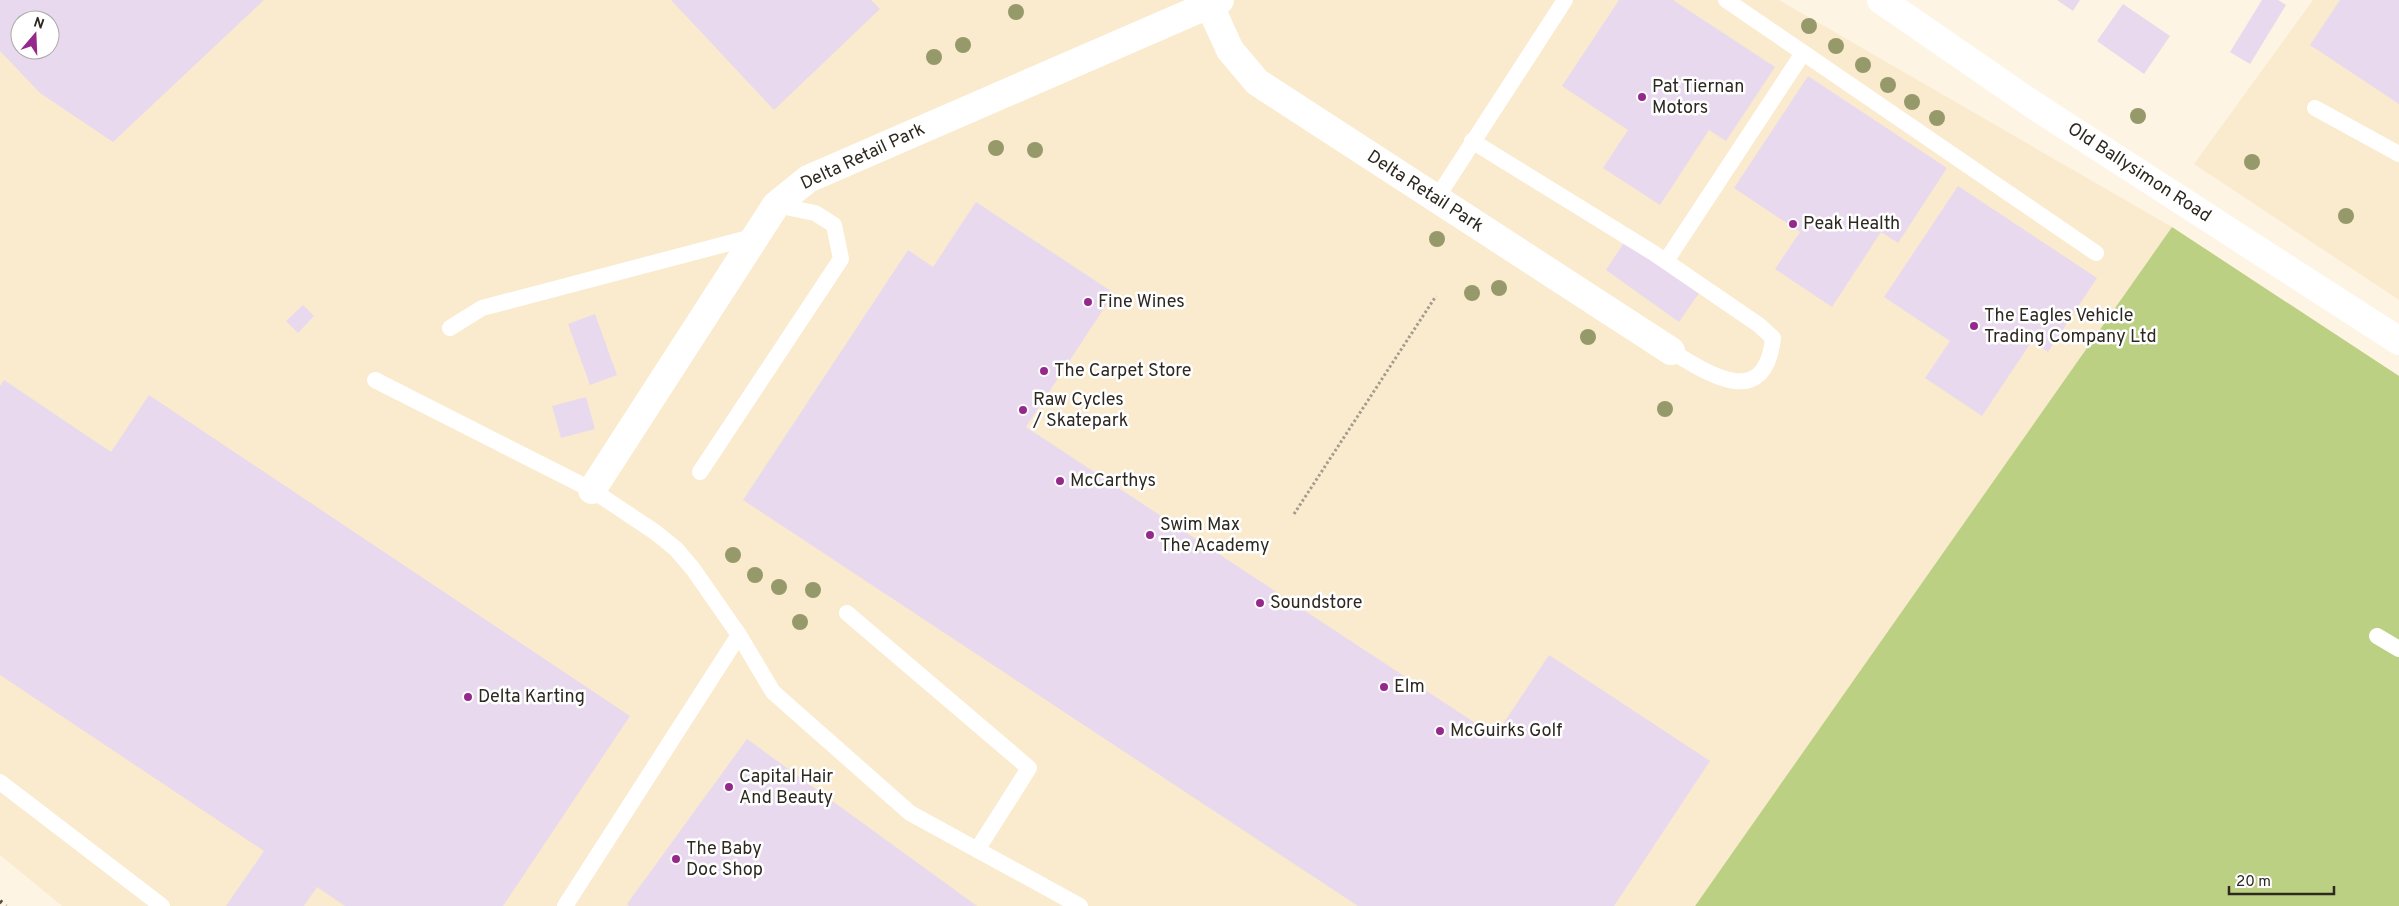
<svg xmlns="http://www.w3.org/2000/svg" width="2399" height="906" font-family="Overpass,sans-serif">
<rect width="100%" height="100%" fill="#fef4e3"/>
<!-- built -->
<g fill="#faebce" fill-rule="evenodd">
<path d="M 0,0 L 1779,0 L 2172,227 L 1695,906 L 62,906 L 0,855 ZM 20,20 L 50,20 L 50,50 L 20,50 Z"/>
<path d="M 2313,0 L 2399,0 L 2399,300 L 2194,164 Z"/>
</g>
<!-- green -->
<path fill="#bbd082" d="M 2172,227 L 2399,376 L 2399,906 L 1695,906 Z"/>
<!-- building -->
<g fill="#e8d9ee" fill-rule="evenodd">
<path d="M 0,0 L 264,0 L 113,142 L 40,93 L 0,51 ZM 20,20 L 50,20 L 50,50 L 20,50 Z"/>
<path d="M 671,0 L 871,0 L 880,9 L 774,110 Z"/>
<path d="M 1619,0 L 1673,0 L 1775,67 L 1726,141 L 1709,130 L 1660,205 L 1603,168 L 1628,130 L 1562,86 Z"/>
<path d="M 2057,0 L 2080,0 L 2073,11 Z"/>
<path d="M 2262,0 L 2278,0 L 2286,5 L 2250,64 L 2230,52 Z"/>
<path d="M 2340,0 L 2399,0 L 2399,104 L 2310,45 Z"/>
<path d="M 2123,4 L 2170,36 L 2144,74 L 2097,41 Z"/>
<path d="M 1808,76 L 1947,168 L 1898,243 L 1881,232 L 1832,307 L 1775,269 L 1800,232 L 1734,188 Z"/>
<path d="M 1958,186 L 2097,278 L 2048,352 L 2032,341 L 1982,416 L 1925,378 L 1950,341 L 1884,297 Z"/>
<path d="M 976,202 L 1114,293 L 1026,427 L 1495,736 L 1549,655 L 1710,761 L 1614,906 L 1358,906 L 743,500 L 908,250 L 933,267 Z"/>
<path d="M 1625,241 L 1699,293 L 1679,322 L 1606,270 Z"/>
<path d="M 303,305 L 314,316 L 298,333 L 286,321 Z"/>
<path d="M 595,314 L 617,375 L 590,385 L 568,324 Z"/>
<path d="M 4,380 L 111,452 L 149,395 L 630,716 L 503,906 L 345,906 L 317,887 L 304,906 L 226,906 L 264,851 L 0,675 L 0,386 Z"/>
<path d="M 586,397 L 595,429 L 561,438 L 552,406 Z"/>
<path d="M 747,739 L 977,906 L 629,906 L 627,904 Z"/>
</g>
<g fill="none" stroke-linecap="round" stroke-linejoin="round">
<!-- path -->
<path stroke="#a39b8e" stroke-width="3" stroke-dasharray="2.5 2.5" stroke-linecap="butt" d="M 1294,514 L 1436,296"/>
<!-- lane -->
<g stroke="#fff" stroke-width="16">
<path d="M 1726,0 L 2096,253"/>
<path d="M 2315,108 L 2399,154"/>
<path d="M 1472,141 L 1652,252 L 1759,325 L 1773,338 C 1765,411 1710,375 1671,351"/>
<path d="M 1436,199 L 1565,0"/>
<path d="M 1666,261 L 1803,53"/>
<path d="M 450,328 L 482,308 L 756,236"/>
<path d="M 375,380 L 592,490 L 655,532 L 676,549 L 693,569 L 739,635 L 565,906"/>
<path d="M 700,472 L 841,259 L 834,225 L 815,213 L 776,205"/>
<path d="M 847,613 L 1029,768 L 977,850"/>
<path d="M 739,635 L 773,692 L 910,813 L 1080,906"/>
<path d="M 2377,636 L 2399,649"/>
<path d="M 0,782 L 162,906"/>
</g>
<!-- street -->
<g stroke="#fff" stroke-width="28">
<path d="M 1209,4 L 1230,50 L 1257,82 L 1671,351"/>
<path d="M 592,490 L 776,205 L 808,179 L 1220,0"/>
</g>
<!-- secondary -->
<path stroke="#fff" stroke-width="28" d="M 1881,0 L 2032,104 L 2399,341"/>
<!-- rail -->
<path stroke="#544e45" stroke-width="4" stroke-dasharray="2.5 5" stroke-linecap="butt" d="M 0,901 L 6,906"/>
</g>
<!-- trees -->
<g fill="#96996a">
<circle cx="1016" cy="12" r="8"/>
<circle cx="1809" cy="26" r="8"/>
<circle cx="963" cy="45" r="8"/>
<circle cx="1836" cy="46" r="8"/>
<circle cx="934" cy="57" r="8"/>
<circle cx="1863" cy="65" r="8"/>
<circle cx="1888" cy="85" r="8"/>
<circle cx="1912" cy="102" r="8"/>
<circle cx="2138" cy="116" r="8"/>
<circle cx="1937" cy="118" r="8"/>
<circle cx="996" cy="148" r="8"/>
<circle cx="1035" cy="150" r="8"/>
<circle cx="2252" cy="162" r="8"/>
<circle cx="2346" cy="216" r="8"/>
<circle cx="1437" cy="239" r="8"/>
<circle cx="1499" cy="288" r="8"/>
<circle cx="1472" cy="293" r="8"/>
<circle cx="1588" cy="337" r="8"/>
<circle cx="1665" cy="409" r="8"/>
<circle cx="733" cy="555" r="8"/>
<circle cx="755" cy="575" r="8"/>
<circle cx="779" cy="587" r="8"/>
<circle cx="813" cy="590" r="8"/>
<circle cx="800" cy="622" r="8"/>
</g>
<!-- markers -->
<g fill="#95298b" stroke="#fff" stroke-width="2">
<circle cx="1642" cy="97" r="5"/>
<circle cx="1793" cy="224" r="5"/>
<circle cx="1088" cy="302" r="5"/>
<circle cx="1974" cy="326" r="5"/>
<circle cx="1044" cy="371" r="5"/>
<circle cx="1023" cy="410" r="5"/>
<circle cx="1060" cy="481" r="5"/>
<circle cx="1150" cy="535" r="5"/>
<circle cx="1260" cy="603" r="5"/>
<circle cx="1384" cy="687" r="5"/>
<circle cx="468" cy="697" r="5"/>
<circle cx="1440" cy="731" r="5"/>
<circle cx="729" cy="787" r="5"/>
<circle cx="676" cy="859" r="5"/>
</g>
<g text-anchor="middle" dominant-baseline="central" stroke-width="5" stroke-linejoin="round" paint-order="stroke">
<!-- poi labels -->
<g font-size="18" fill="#2d2820" stroke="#fff" text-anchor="start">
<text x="1652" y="87">Pat Tiernan<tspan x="1652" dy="21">Motors</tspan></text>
<text x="1803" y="224">Peak Health</text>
<text x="1098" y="302">Fine Wines</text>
<text x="1984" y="316">The Eagles Vehicle<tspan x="1984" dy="21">Trading Company Ltd</tspan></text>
<text x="1054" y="371">The Carpet Store</text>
<text x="1033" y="400">Raw Cycles<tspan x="1033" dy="21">/ Skatepark</tspan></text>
<text x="1070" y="481">McCarthys</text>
<text x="1160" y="525">Swim Max<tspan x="1160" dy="21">The Academy</tspan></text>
<text x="1270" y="603">Soundstore</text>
<text x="1394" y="687">Elm</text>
<text x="478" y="697">Delta Karting</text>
<text x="1450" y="731">McGuirks Golf</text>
<text x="739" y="777">Capital Hair<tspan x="739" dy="21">And Beauty</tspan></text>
<text x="686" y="849">The Baby<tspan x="686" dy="21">Doc Shop</tspan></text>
</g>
<!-- street labels -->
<g font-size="18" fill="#2d2820" stroke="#fff">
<text transform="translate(863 157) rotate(-25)">Delta Retail Park</text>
<text transform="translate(2139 173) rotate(33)">Old Ballysimon Road</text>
<text transform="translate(1425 192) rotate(33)">Delta Retail Park</text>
</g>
</g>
<!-- north arrow -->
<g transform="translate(35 35) rotate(19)"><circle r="24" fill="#ffffff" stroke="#aba9a6"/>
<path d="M0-4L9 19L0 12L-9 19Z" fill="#95298b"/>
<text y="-8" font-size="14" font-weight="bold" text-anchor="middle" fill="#2d2820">N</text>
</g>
<!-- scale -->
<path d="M2229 886v8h105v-8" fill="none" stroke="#2d2820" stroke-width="2.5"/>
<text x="2236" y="886" font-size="15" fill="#2d2820" stroke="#ffffff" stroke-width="4" paint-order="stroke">20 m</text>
</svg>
